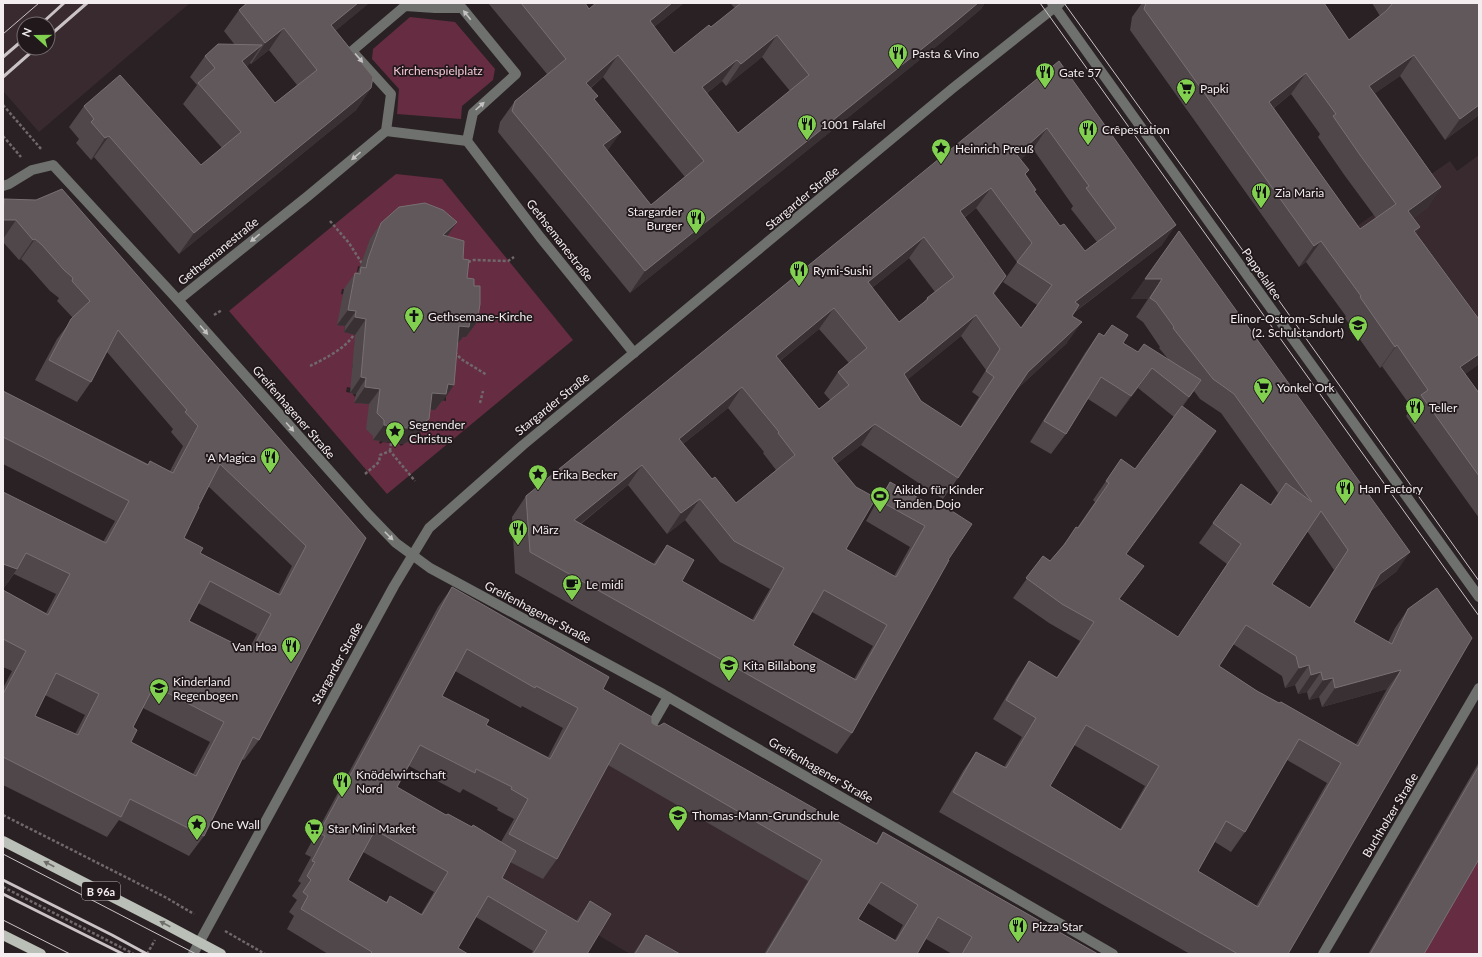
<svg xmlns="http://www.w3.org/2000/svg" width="1482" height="957" font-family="Lato,sans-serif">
<rect width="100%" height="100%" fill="#2a2124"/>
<!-- built -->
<g fill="#392a2f" fill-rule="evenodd">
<path d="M 3,3 L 190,3 L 39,132 L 3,91 ZM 24,24 L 48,24 L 48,48 L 24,48 Z"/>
<path d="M 1479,155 L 1479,364 L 1414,410 L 1382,367 L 1380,368 L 1345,318 L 1346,317 L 1307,261 L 1450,161 L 1457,171 Z"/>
<path d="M 595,697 L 869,852 L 809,954 L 630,954 L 576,922 L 490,894 Z"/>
</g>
<!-- green -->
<g fill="#662c42" fill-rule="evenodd">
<path d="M 410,17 L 455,22 L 495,69 L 493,80 L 462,106 L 461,119 L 397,114 L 399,89 L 372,59 L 373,49 Z"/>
<path d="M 396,174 L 442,179 L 573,340 L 387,494 L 229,311 ZM 358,266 L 361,267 L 441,396 L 446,396 L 446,401 L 441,400 L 410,422 L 404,444 L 401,446 L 399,444 L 383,442 L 380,444 L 379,442 L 381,441 L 369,399 L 355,397 L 352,393 L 346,392 L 347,387 L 352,388 L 357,369 L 352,368 L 353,363 L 358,363 L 360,347 L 354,347 L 355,341 L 360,342 L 351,325 L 349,333 L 344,332 L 345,326 L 338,325 L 349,295 L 341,294 L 342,289 L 349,290 L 364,273 L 357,272 Z"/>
<path d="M 1479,855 L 1479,954 L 1422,954 Z"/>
</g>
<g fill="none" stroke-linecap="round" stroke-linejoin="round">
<!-- path -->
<g stroke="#70686b" stroke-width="2.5" stroke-dasharray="3 2" stroke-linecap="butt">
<path d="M 3,105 L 42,150"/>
<path d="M 3,136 L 21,157"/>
<path d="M 330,221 L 349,243 L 363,265"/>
<path d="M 468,262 L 474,260 L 508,261 L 514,257"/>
<path d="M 214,315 L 222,310"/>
<path d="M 455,352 L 461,359 L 487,375"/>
<path d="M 310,366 C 324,359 349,347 355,332"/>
<path d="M 480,403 L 483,391"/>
<path d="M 390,451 L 391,443"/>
<path d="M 365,474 L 379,462 L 380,455 L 390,451 L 415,481"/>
<path d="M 3,815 L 165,897 L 194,914"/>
<path d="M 3,887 L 134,954"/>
<path d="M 225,931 L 265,954"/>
<path d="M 147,954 L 155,940"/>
</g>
<!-- minor -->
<g stroke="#6e716d" stroke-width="10">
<path d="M 1052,3 L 1262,296 L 1479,597"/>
<path d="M 386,131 L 467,141 L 540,237 L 634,353"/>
<path d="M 3,186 L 9,184 L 32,170 L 53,165 L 178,300 L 368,514 L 396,543 L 430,568 L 663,694 L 1113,954"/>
<path d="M 178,300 L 308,196 L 386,131 L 391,94 L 352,51 L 405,6 L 435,8 L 462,8 L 516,74 L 473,113 L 467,141"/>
<path d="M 646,735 L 668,697"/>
<path d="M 193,954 L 394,586 L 429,528 L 523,445 L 953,88 L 1060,3"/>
<path d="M 1323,954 L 1479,688"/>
</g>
<!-- major -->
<g stroke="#babfb7" stroke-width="10">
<path d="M 3,841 L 163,923 L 221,954"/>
<path d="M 3,935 L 41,954"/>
</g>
<!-- tram -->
<g stroke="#cac3c6" stroke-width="1">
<path d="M 1040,3 L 1479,616"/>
<path d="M 1064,3 L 1275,295 L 1479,581"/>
<path d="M 3,34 L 39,3"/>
<path d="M 3,854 L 196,954"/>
<path d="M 3,920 L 70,954"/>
</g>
<!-- rail -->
<g stroke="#cac3c6" stroke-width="3">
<path d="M 41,24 L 64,3"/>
<path d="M 48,37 L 87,3"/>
<path d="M 3,57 L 24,39"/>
<path d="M 3,77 L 36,48"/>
<path d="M 3,880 L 112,935 L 147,954"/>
<path d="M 3,894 L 123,954"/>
</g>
</g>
<!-- wall -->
<g fill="#4f4749" fill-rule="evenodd">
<path d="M 247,3 L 369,3 L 335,31 L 371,88 L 356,110 L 179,254 L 94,157 L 91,160 L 76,143 L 79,139 L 69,127 L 84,106 L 201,165 L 222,148 L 183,104 L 197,85 L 190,77 L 205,56 L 235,45 L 224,31 L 239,10 ZM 269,50 L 297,85 L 275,103 L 246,67 L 250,63 L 251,64 Z"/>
<path d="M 488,3 L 585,3 L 589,9 L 596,3 L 684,3 L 654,27 L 674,53 L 711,27 L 735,8 L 730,3 L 985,3 L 981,9 L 938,45 L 630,293 L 498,132 L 500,122 L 515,101 L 547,74 ZM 762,57 L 790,91 L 738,133 L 707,93 L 722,81 L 726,86 ZM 603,77 L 685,177 L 651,205 L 607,151 L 595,100 L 591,88 Z"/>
<path d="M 1142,3 L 1324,3 L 1349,40 L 1380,16 L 1372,3 L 1479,3 L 1479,115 L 1445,140 L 1400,76 L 1375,93 L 1441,187 L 1427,208 L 1413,218 L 1420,227 L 1416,233 L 1478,318 L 1479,317 L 1479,364 L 1465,374 L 1479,393 L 1479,518 L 1406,416 L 1412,408 L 1382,366 L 1380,368 L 1345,318 L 1346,316 L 1306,262 L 1299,267 L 1130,30 L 1132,17 ZM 1291,94 L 1320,134 L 1318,137 L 1345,176 L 1376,218 L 1360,229 L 1274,108 Z"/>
<path d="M 1059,61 L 1162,245 L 1075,312 L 1072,316 L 1067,343 L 1016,390 L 958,478 L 943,499 L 861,445 L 836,464 L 846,549 L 894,576 L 910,547 L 866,521 L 876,503 L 890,482 L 938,509 L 941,504 L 948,560 L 852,733 L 837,754 L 515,573 L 512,517 L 526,496 ZM 1033,149 L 1073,206 L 1071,209 L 1097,242 L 1085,251 L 1060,226 L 1034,192 L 1026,175 L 1021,159 ZM 976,208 L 1017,262 L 1003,282 L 1037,305 L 1021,328 L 994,294 L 1006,276 L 964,218 ZM 909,258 L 935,292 L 927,298 L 923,303 L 899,322 L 872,288 ZM 819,329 L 849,363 L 838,372 L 824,393 L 830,400 L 819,409 L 780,361 ZM 961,336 L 986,370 L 972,392 L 979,397 L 960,427 L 921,401 L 908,379 ZM 728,408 L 764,452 L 763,453 L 776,470 L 736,503 L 712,479 L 683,444 ZM 628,485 L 667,534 L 685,520 L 720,562 L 770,589 L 752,620 L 682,581 L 667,545 L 653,564 L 581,524 ZM 812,612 L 873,646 L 854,679 L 793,645 Z"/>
<path d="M 4,199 L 366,538 L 259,740 L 244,760 L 242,759 L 204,836 L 189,856 L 119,820 L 107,837 L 3,785 L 3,688 L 12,671 L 3,667 L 3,590 L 46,613 L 56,594 L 14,574 L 3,589 L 3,492 L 103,542 L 115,521 L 3,464 L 3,391 L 148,464 L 170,471 L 183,446 L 171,432 L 173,429 L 107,352 L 91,382 L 77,402 L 35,380 L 57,339 L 73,318 L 57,301 L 59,298 L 50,291 L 27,265 L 21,259 L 19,260 L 3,242 L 3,201 ZM 208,486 L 292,566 L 278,594 L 200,553 L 184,538 L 198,507 ZM 198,603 L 257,634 L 248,651 L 189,621 ZM 45,695 L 85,715 L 75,734 L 35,716 ZM 143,708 L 210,742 L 193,774 L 131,742 L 133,727 Z"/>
<path d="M 457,222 L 447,236 L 463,259 L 467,278 L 474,286 L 477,322 L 466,337 L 463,337 L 458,343 L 457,343 L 443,401 L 442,401 L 435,410 L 430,409 L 429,419 L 418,435 L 404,444 L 373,440 L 373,436 L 366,429 L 369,404 L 354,403 L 356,394 L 350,393 L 355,335 L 344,332 L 345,326 L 337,325 L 344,289 L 355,273 L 356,273 L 358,272 L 370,239 L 381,223 Z"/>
<path d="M 1179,231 L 1397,571 L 1372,590 L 1354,622 L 1388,642 L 1395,628 L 1408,609 L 1437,588 L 1288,954 L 1190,954 L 939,812 L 963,771 L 976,752 L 1004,767 L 1022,737 L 993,719 L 1016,680 L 1029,661 L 1057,677 L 1080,641 L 1049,623 L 1013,598 L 1043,556 L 1050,561 L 1077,528 L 1095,502 L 1093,500 L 1121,459 L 1135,469 L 1174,417 L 1138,388 L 1116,417 L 1088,399 L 1066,434 L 1051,454 L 1030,442 L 1085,353 L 1099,333 L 1104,336 L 1123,343 L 1138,352 L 1169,360 L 1159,348 L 1160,347 L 1143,322 L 1136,317 L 1148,299 L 1131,299 ZM 1194,391 L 1200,399 L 1221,413 L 1278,493 L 1270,505 L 1213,523 L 1199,543 L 1227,564 L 1178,637 L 1120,599 L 1126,554 L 1203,451 L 1183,406 ZM 1307,531 L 1334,570 L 1309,608 L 1272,584 ZM 1233,644 L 1282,676 L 1285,688 L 1295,685 L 1298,694 L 1307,692 L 1309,700 L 1319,697 L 1322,707 L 1387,689 L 1356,744 L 1257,691 L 1219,666 ZM 1074,745 L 1145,786 L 1120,829 L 1050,786 ZM 1287,760 L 1327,783 L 1256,906 L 1198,871 L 1215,842 L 1231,852 L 1245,832 Z"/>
<path d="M 452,587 L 603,689 L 652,723 L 655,725 L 876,843 L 883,832 L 1098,954 L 952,954 L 926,939 L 917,954 L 764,954 L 808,881 L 608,765 L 557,859 L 543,879 L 510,862 L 502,878 L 576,921 L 590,901 L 587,954 L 531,954 L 533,951 L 476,917 L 458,948 L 468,954 L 328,954 L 287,929 L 294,916 L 289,912 L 297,900 L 292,896 L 301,883 L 298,881 L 311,857 L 305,854 L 438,607 ZM 455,671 L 521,708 L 522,706 L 563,728 L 548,757 L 486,725 L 442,696 ZM 409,766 L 460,793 L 463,789 L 498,808 L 497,810 L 514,819 L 501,842 L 446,815 L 397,787 ZM 363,852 L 434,892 L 421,914 L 390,896 L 386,902 L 348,880 ZM 868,903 L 903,925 L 895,940 L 858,919 Z"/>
<path d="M 1479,762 L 1479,859 L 1424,954 L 1368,954 Z"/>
<path d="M 646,935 L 680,954 L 633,954 Z"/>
</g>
<!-- shaded-wall -->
<g fill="#393033">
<path d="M 358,3 L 369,3 L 316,47 L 331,25 Z"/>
<path d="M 672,3 L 684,3 L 635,42 L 650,21 Z"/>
<path d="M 978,3 L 985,3 L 981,9 L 938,45 L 630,293 L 645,271 Z"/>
<path d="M 284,28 L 269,50 L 251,64 L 265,43 Z"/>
<path d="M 777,35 L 762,57 L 726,86 L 741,64 Z"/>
<path d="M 262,45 L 247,67 L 227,83 L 242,61 Z"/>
<path d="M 618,55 L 603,77 L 571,104 L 586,83 Z"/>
<path d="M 1414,55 L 1400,76 L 1355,107 L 1369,86 Z"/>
<path d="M 737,60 L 722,81 L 687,108 L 702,87 Z"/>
<path d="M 1306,73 L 1291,94 L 1255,123 L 1269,102 Z"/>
<path d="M 371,88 L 356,110 L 179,254 L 194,233 Z"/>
<path d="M 1479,105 L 1479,115 L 1445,140 L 1460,119 Z"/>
<path d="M 1047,128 L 1033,149 L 1003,175 L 1017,155 Z"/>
<path d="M 621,132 L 606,153 L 603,145 Z"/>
<path d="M 109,136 L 94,157 L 91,160 L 105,138 Z"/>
<path d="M 1441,187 L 1427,208 L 1394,232 L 1408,211 Z"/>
<path d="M 991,188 L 976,208 L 945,232 L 960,211 Z"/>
<path d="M 3,220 L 16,220 L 3,239 Z"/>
<path d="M 457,222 L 446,238 L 443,235 Z"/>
<path d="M 1176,225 L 1162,245 L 1060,323 L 1075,302 Z"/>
<path d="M 1420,227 L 1405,248 L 1414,231 Z"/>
<path d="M 924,237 L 909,258 L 853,303 L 868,282 Z"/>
<path d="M 35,239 L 21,259 L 19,260 L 33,240 Z"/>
<path d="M 1321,241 L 1306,262 L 1299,267 L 1314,246 Z"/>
<path d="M 1145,279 L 1162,279 L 1148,299 L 1131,299 Z"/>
<path d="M 834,308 L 819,329 L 761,376 L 776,356 Z"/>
<path d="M 348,310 L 356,311 L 345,326 L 337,325 Z"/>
<path d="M 976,315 L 961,336 L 890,394 L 904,374 Z"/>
<path d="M 355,317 L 366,319 L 355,335 L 344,332 Z"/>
<path d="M 470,321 L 477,322 L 466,337 L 463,337 L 458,343 L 448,342 L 459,326 Z"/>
<path d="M 1082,322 L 1067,343 L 1014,392 L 1028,372 Z"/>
<path d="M 1397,345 L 1382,366 L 1380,368 L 1395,347 Z"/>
<path d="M 1479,354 L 1479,364 L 1446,388 L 1460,367 Z"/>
<path d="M 1152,368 L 1138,388 L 1116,417 L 1131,396 Z"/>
<path d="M 361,377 L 366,378 L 356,394 L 350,393 Z"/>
<path d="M 1201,380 L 1187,401 L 1174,418 L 1189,397 Z"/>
<path d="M 448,384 L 454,385 L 443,401 L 442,401 L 435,410 L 421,409 L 432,393 Z"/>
<path d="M 365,387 L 380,389 L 369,404 L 354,403 Z"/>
<path d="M 742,387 L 728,408 L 664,459 L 679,439 Z"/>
<path d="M 429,419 L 418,435 L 404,444 L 373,440 L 384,425 Z"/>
<path d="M 875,424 L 861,445 L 817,478 L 832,458 Z"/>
<path d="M 1216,431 L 1203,451 L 1112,573 L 1126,554 Z"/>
<path d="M 642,465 L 628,485 L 560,540 L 574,520 Z"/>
<path d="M 700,499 L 685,520 L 667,534 L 681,513 Z"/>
<path d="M 1410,552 L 1397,571 L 1367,593 L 1380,574 Z"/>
<path d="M 3,564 L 17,569 L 3,589 Z"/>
<path d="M 1309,665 L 1295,685 L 1285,688 L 1299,668 Z"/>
<path d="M 1401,670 L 1387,689 L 1322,707 L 1335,688 Z"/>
<path d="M 1321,672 L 1307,692 L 1298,694 L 1311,675 Z"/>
<path d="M 1333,678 L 1319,697 L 1309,700 L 1323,680 Z"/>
</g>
<!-- building -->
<g fill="#61585b" stroke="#787072" fill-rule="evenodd">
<path d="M 247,3 L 358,3 L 331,25 L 373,77 L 371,88 L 194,233 L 109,136 L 105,138 L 91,122 L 94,119 L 84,106 L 120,75 L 201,165 L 241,132 L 198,83 L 215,68 L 205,56 L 218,44 L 262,45 L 242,61 L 275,103 L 317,70 L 284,28 L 265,43 L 239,10 Z"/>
<path d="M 521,3 L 585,3 L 589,9 L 596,3 L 672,3 L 650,21 L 674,53 L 709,25 L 711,27 L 741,3 L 978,3 L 953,24 L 645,271 L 512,111 L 515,101 L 566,59 ZM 777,35 L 809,75 L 738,133 L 702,87 L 737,60 L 741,64 ZM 618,55 L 704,161 L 651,205 L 603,145 L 621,132 L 594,99 L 598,96 L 586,83 Z"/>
<path d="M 1146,3 L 1324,3 L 1349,40 L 1386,11 L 1393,3 L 1479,3 L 1479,105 L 1460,119 L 1414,55 L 1369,86 L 1441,187 L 1408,211 L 1420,227 L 1414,231 L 1478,318 L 1479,317 L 1479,354 L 1460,367 L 1479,393 L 1479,476 L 1421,395 L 1428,390 L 1397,345 L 1395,347 L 1360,297 L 1361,296 L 1321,241 L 1314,246 L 1144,9 ZM 1306,73 L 1336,114 L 1333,116 L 1360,155 L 1396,204 L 1360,229 L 1269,102 Z"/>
<path d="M 1059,61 L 1176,225 L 1075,302 L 1079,305 L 1072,316 L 1082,322 L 1028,372 L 958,478 L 875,424 L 832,458 L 856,487 L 876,498 L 846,549 L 896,577 L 925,526 L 880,501 L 890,482 L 938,509 L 941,504 L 972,524 L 948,560 L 949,560 L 852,733 L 530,552 L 526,496 ZM 1047,128 L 1089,186 L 1086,188 L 1116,228 L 1085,251 L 1064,224 L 1060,226 L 1034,191 L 1036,190 L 1025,174 L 1029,170 L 1017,155 ZM 991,188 L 1032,243 L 1017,262 L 1052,285 L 1021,328 L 993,293 L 1006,276 L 960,211 ZM 924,237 L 954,277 L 927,298 L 928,299 L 899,322 L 868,282 ZM 834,308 L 867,348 L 838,372 L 849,385 L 819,409 L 776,356 ZM 976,315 L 1000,349 L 986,371 L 994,377 L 961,427 L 921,401 L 904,374 ZM 742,387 L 779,432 L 778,433 L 795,455 L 736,503 L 715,477 L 712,479 L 679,439 ZM 642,465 L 681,513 L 700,499 L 734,541 L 784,568 L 754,621 L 682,581 L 694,560 L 667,545 L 655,565 L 574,520 ZM 824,590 L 887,625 L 856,680 L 793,645 Z"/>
<path d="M 62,189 L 366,538 L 259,740 L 253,737 L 204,836 L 130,799 L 121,817 L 3,757 L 3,694 L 26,651 L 3,639 L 3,590 L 48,615 L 70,574 L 26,553 L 17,569 L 3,564 L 3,492 L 106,543 L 129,501 L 3,437 L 3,391 L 148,465 L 150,461 L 173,473 L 198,426 L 185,412 L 187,410 L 118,330 L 91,382 L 49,360 L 71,319 L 90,301 L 72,281 L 73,278 L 64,270 L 42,245 L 35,239 L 33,240 L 16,220 L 3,220 L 3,216 L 4,199 L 36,200 ZM 220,464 L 306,546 L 280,595 L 200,553 L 203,548 L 184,538 L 199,507 L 198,507 ZM 210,581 L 271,614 L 251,652 L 189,621 ZM 56,673 L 99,694 L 78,735 L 35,716 ZM 154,686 L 224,722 L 196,776 L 131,742 L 137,730 L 133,727 Z"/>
<path d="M 425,203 L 443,210 L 457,222 L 443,235 L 464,241 L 463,259 L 469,260 L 467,278 L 474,279 L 474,286 L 480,286 L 480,304 L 477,322 L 470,321 L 469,327 L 459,326 L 454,385 L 448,384 L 446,394 L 432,393 L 429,419 L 414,429 L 384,425 L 384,420 L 377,413 L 380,389 L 365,387 L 366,378 L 361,377 L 366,319 L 355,317 L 356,311 L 348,310 L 355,273 L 360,274 L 361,267 L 366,268 L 368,259 L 381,223 L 399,207 Z"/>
<path d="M 1179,231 L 1410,552 L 1380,574 L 1354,622 L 1392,644 L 1408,609 L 1437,588 L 1472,638 L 1288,954 L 1238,954 L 953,792 L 976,752 L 1006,768 L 1036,718 L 1006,700 L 1029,661 L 1057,678 L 1094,622 L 1062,604 L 1026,578 L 1043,556 L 1050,561 L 1064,545 L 1076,527 L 1078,528 L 1109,483 L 1106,481 L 1121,459 L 1135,469 L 1182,406 L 1216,431 L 1126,554 L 1144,566 L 1119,599 L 1178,637 L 1241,544 L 1213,523 L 1241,484 L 1271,505 L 1286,483 L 1312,502 L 1234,394 L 1213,379 L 1173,328 L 1174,327 L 1156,302 L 1150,298 L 1162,279 L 1145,279 ZM 1321,511 L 1348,550 L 1310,608 L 1272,584 ZM 1246,625 L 1296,656 L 1299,668 L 1309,665 L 1311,675 L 1321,672 L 1323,680 L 1333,678 L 1335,688 L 1401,670 L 1358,746 L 1281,702 L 1279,703 L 1257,691 L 1219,666 ZM 1086,725 L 1159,766 L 1121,830 L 1050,786 ZM 1299,739 L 1341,763 L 1258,907 L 1198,871 L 1226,821 L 1245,832 Z"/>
<path d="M 1112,325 L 1128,335 L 1123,343 L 1138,352 L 1144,344 L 1201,380 L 1189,397 L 1152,368 L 1131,396 L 1101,377 L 1066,434 L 1044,421 L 1099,333 L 1104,336 Z"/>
<path d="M 452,587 L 609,677 L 603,689 L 652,717 L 652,723 L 655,725 L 659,726 L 664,723 L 877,844 L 883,832 L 1098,954 L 962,954 L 972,937 L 938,917 L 917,954 L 766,954 L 822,860 L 620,743 L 557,859 L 509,834 L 528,799 L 511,789 L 512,787 L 476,769 L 475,773 L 420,745 L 397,787 L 446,815 L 448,814 L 472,827 L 473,825 L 516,851 L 502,878 L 578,922 L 590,901 L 611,914 L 587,954 L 533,954 L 547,931 L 488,896 L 458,948 L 468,954 L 370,954 L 372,952 L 301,909 L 308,896 L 303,892 L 311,880 L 307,876 L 315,862 L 312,861 L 325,836 L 319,833 ZM 467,649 L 535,688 L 536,686 L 578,708 L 550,759 L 486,725 L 489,720 L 442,696 ZM 375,830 L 448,872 L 422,915 L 390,896 L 387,903 L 348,880 ZM 881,882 L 918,905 L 896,941 L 858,919 Z"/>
<path d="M 1479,766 L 1479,859 L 1424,954 L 1370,954 Z"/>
<path d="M 646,935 L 680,954 L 635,954 Z"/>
</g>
<!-- one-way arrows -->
<defs><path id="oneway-solid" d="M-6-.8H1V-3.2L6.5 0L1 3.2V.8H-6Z"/></defs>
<g fill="#c4c2c2">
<use href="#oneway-solid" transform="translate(467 15) rotate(-129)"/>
<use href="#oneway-solid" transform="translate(359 58) rotate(49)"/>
<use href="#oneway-solid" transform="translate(480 106) rotate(-42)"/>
<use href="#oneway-solid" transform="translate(356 156) rotate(140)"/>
<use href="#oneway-solid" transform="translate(255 238) rotate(141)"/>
<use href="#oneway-solid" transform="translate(204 330) rotate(49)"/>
<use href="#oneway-solid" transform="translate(290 427) rotate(49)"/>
<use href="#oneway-solid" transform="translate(389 536) rotate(45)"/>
</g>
<g fill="#6d6c69">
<use href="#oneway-solid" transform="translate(49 864) rotate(-153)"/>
<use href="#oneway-solid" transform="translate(165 924) rotate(-152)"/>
</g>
<!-- icons -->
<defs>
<g id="restaurant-pin" transform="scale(1)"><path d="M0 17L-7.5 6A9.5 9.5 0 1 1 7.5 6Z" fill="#81d050" stroke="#20181b"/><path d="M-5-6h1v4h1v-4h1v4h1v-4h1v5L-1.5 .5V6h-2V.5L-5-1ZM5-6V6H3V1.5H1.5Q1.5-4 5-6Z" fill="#111"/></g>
<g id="supermarket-pin" transform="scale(1)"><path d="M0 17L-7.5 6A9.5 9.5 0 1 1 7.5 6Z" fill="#81d050" stroke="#20181b"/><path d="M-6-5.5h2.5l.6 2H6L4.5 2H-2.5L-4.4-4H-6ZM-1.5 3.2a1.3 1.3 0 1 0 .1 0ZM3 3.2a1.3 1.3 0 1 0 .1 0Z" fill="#111"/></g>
<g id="sight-pin" transform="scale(1)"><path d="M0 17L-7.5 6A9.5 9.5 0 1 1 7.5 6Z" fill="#81d050" stroke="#20181b"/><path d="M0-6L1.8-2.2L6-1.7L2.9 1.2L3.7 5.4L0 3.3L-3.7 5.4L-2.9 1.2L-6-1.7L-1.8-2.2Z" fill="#111"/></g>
<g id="church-pin" transform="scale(1)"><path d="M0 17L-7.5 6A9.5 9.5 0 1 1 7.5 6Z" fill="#81d050" stroke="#20181b"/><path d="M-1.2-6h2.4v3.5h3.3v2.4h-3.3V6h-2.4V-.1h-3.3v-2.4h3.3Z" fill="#111"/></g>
<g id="school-pin" transform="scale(1)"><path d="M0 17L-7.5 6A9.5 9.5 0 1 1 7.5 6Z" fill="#81d050" stroke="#20181b"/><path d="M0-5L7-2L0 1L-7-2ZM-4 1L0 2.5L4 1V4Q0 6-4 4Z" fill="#111"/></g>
<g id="stadium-pin" transform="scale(1)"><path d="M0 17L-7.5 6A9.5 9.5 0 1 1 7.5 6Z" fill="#81d050" stroke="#20181b"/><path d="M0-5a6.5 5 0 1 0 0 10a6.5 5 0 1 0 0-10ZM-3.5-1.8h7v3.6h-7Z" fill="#111"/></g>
<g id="cafe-pin" transform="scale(1)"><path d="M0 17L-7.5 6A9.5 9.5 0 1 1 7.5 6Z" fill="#81d050" stroke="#20181b"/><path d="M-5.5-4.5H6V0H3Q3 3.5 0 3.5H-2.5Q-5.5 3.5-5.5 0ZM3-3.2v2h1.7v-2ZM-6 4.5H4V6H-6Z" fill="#111"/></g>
</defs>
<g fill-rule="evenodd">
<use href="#restaurant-pin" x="898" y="53"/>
<use href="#restaurant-pin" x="1045" y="72"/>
<use href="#supermarket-pin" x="1186" y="88"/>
<use href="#restaurant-pin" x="807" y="124"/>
<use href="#restaurant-pin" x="1088" y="129"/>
<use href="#sight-pin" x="941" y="148"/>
<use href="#restaurant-pin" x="1261" y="192"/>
<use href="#restaurant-pin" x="696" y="218"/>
<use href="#restaurant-pin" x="799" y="270"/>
<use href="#church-pin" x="414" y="316"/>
<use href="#school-pin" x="1358" y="325"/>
<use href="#supermarket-pin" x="1263" y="387"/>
<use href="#restaurant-pin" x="1415" y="407"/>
<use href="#sight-pin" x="395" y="431"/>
<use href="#restaurant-pin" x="270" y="457"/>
<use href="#sight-pin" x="538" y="474"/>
<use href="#restaurant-pin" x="1345" y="488"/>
<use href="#stadium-pin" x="880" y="496"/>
<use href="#restaurant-pin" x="518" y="529"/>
<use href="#cafe-pin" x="572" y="584"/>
<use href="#restaurant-pin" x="291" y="646"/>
<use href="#school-pin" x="729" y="665"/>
<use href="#school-pin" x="159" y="688"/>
<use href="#restaurant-pin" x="342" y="781"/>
<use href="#school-pin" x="678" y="815"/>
<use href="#sight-pin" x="197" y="824"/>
<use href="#supermarket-pin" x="314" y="828"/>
<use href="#restaurant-pin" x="1018" y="926"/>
</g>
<g text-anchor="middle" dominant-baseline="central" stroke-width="3.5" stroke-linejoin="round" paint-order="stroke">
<!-- shield labels -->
<rect fill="#20181b" stroke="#b4adaf" stroke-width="1" x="82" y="882" width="38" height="18" rx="3"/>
<g font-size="11" font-weight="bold" fill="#f3edef">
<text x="101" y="891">B 96a</text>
</g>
<!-- poi labels -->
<g font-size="12" fill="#f3edef" stroke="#20181b" text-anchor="start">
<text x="912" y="53">Pasta &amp; Vino</text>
<text x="1059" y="72">Gate 57</text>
<text x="1200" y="88">Papki</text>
<text x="821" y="124">1001 Falafel</text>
<text x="1102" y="129">Crêpestation</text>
<text x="955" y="148">Heinrich Preuß</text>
<text x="1275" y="192">Zia Maria</text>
<text x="682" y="211" text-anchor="end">Stargarder<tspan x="682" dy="14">Burger</tspan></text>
<text x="813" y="270">Rymi-Sushi</text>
<text x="428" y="316">Gethsemane-Kirche</text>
<text x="1344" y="318" text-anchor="end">Elinor-Ostrom-Schule<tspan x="1344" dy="14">(2. Schulstandort)</tspan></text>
<text x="1277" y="387">Yonkel Ork</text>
<text x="1429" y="407">Teller</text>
<text x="409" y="424">Segnender<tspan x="409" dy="14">Christus</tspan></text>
<text x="256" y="457" text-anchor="end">'A Magica</text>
<text x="552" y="474">Erika Becker</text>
<text x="1359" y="488">Han Factory</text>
<text x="894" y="489">Aikido für Kinder<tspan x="894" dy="14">Tanden Dojo</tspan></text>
<text x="532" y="529">März</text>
<text x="586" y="584">Le midi</text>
<text x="277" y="646" text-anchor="end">Van Hoa</text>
<text x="743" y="665">Kita Billabong</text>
<text x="173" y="681">Kinderland<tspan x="173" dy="14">Regenbogen</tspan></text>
<text x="356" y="774">Knödelwirtschaft<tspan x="356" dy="14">Nord</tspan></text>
<text x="692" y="815">Thomas-Mann-Grundschule</text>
<text x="211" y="824">One Wall</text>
<text x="328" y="828">Star Mini Market</text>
<text x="1032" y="926">Pizza Star</text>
</g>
<!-- park labels -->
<g font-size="12" fill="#f5c7d6" stroke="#20181b">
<text x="438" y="70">Kirchenspielplatz</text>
</g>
<!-- street labels -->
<g font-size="12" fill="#f3edef" stroke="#20181b">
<text transform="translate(802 198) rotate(-40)">Stargarder Straße</text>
<text transform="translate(560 240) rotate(52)">Gethsemanestraße</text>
<text transform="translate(218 251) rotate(-39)">Gethsemanestraße</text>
<text transform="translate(1262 274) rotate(55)">Pappelallee</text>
<text transform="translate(552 404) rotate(-39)">Stargarder Straße</text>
<text transform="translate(294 412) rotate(49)">Greifenhagener Straße</text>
<text transform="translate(538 612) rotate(28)">Greifenhagener Straße</text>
<text transform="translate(337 663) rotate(-61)">Stargarder Straße</text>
<text transform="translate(821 770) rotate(30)">Greifenhagener Straße</text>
<text transform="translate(1390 815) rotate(-59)">Buchholzer Straße</text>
</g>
</g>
<!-- border -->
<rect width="1482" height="957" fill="none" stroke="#f3edef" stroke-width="8"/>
<!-- north arrow -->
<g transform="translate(36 36) rotate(291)"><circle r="19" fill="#20181b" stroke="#746d70"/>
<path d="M0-3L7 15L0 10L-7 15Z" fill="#81d050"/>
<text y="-6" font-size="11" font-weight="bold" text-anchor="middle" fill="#f3edef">N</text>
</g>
</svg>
